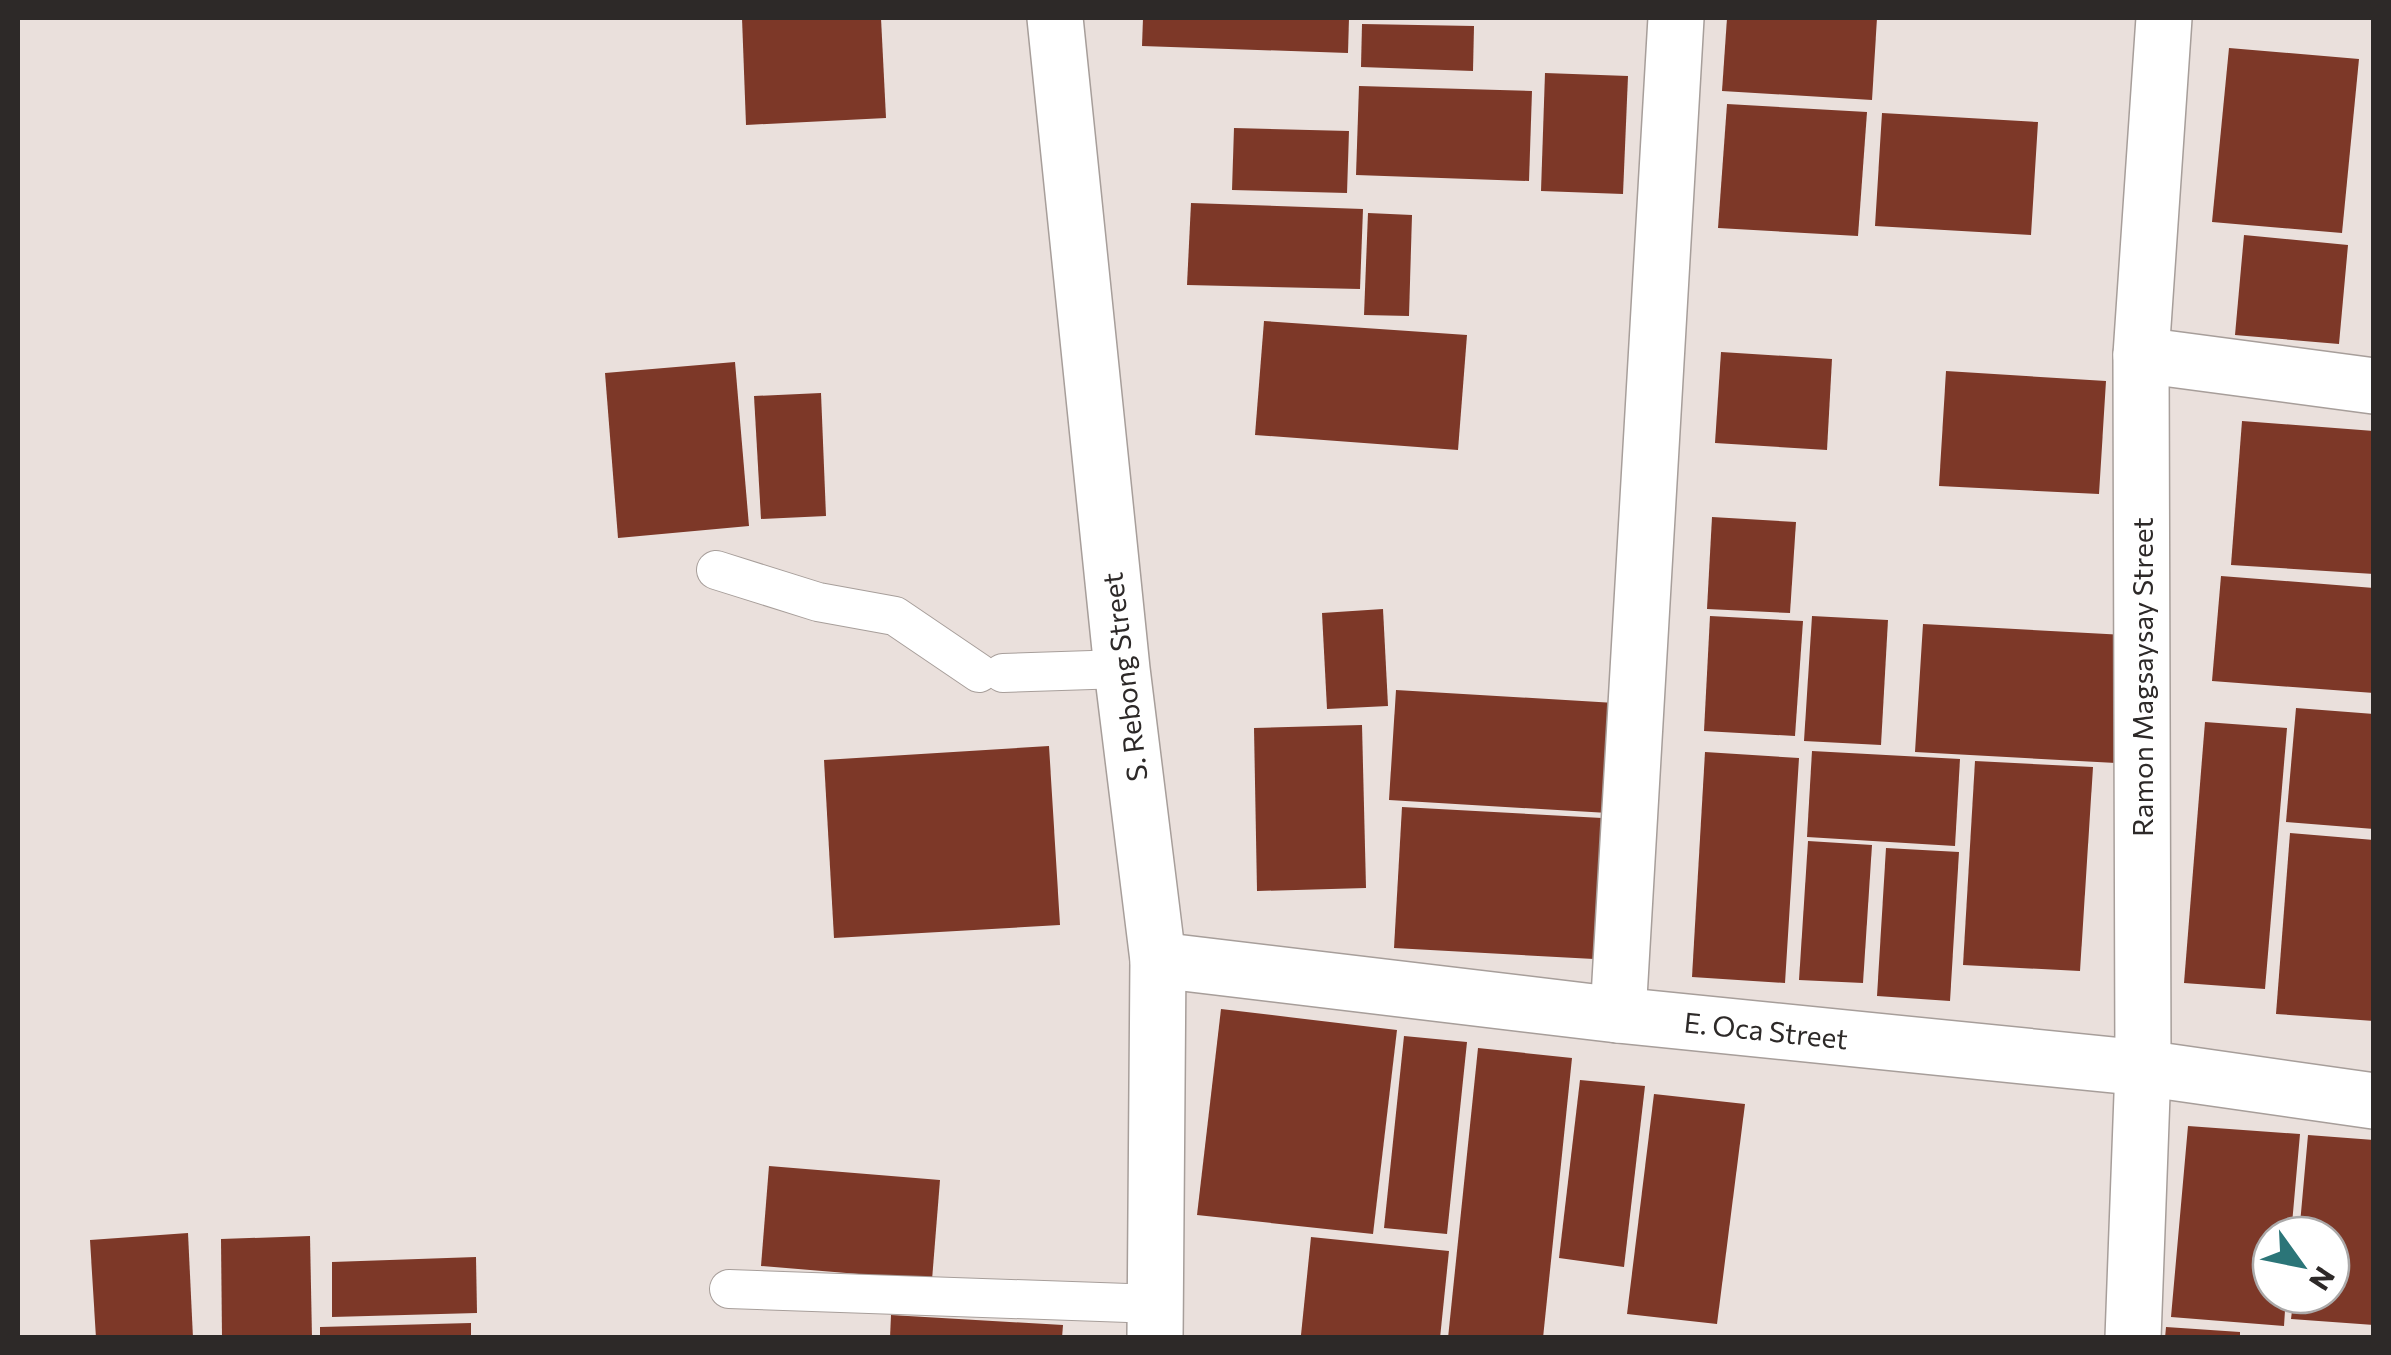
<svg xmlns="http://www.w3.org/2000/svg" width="2391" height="1355" font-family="Commissioner,sans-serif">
<rect width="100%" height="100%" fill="#eae0dc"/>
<!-- building -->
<g fill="#7d3828">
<path d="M 742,18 L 881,18 L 886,118 L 746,125 Z"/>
<path d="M 1143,18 L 1349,18 L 1348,53 L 1142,46 Z"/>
<path d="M 1727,18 L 1877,18 L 1872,100 L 1722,91 Z"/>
<path d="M 1362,24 L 1474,26 L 1473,71 L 1361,67 Z"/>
<path d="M 2229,48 L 2359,59 L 2342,233 L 2212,222 Z"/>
<path d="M 1545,73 L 1628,76 L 1623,194 L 1541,191 Z"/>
<path d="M 1359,86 L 1532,91 L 1529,181 L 1356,175 Z"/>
<path d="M 1727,104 L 1867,112 L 1858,236 L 1718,228 Z"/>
<path d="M 1882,113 L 2038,122 L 2031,235 L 1875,226 Z"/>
<path d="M 1234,128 L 1349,131 L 1347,193 L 1232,190 Z"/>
<path d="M 1191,203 L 1363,209 L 1360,289 L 1187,285 Z"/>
<path d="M 1368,213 L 1412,215 L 1409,316 L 1364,315 Z"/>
<path d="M 2244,235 L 2348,245 L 2339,344 L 2235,335 Z"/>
<path d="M 1264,321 L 1467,335 L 1458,450 L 1255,435 Z"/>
<path d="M 1721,352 L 1832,359 L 1827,450 L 1715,443 Z"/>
<path d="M 735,362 L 749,526 L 618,538 L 605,373 Z"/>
<path d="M 1946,371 L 2106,381 L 2099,494 L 1939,486 Z"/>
<path d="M 821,393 L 826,516 L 761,519 L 754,396 Z"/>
<path d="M 2242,421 L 2374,431 L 2374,574 L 2231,565 Z"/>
<path d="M 1712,517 L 1796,522 L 1790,613 L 1707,609 Z"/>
<path d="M 2221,576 L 2374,588 L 2374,693 L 2212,681 Z"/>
<path d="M 1383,609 L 1388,706 L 1327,709 L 1322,613 Z"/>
<path d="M 1710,616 L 1803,621 L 1795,736 L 1704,731 Z"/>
<path d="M 1812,616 L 1888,620 L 1881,745 L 1804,741 Z"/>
<path d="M 1923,624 L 2125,635 L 2116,763 L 1915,752 Z"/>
<path d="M 1396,690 L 1615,703 L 1608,813 L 1389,800 Z"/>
<path d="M 2296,708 L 2374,714 L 2374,829 L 2286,822 Z"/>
<path d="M 2205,722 L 2287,728 L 2265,989 L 2184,983 Z"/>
<path d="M 1362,725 L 1366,888 L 1257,891 L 1254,728 Z"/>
<path d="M 1049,746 L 1060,925 L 834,938 L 824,760 Z"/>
<path d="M 1812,751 L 1960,759 L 1955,846 L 1807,837 Z"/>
<path d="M 1705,752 L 1799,758 L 1785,983 L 1692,977 Z"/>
<path d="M 1975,761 L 2093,767 L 2080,971 L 1963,965 Z"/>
<path d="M 1402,807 L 1602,818 L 1594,959 L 1394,948 Z"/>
<path d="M 2290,833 L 2374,840 L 2374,1021 L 2276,1014 Z"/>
<path d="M 1808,841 L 1872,845 L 1863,983 L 1799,980 Z"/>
<path d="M 1886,848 L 1959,852 L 1950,1001 L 1877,996 Z"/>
<path d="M 1221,1009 L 1397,1030 L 1373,1234 L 1197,1215 Z"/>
<path d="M 1404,1036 L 1467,1042 L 1447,1234 L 1384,1228 Z"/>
<path d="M 1478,1048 L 1572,1058 L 1543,1338 L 1448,1338 Z"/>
<path d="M 1580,1080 L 1645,1086 L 1624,1267 L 1559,1258 Z"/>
<path d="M 1654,1094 L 1745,1104 L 1717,1324 L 1627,1314 Z"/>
<path d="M 2188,1126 L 2300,1134 L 2291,1235 L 2271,1235 L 2271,1295 L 2286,1295 L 2284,1326 L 2171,1317 Z"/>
<path d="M 2308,1135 L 2374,1140 L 2374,1325 L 2291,1319 L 2294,1295 L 2331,1295 L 2331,1235 L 2299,1235 Z"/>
<path d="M 769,1166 L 940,1180 L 932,1280 L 761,1266 Z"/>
<path d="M 188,1233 L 193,1338 L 96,1338 L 90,1240 Z"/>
<path d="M 310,1236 L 312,1338 L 222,1338 L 221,1239 Z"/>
<path d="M 1311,1237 L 1449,1251 L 1440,1338 L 1325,1338 L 1301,1335 Z"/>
<path d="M 476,1257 L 477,1313 L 332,1317 L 332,1262 Z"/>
<path d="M 891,1315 L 1063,1325 L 1062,1338 L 890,1338 Z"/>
<path d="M 471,1323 L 471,1338 L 320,1338 L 320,1327 Z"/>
<path d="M 2166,1327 L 2240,1332 L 2240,1338 L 2165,1338 Z"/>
</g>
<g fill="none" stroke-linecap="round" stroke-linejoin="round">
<!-- lane casing -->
<g stroke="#a79e9a" stroke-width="40">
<g id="lane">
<path d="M 716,570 L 818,602 L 895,616 L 979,673"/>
<path d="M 1003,673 L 1122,669"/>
<path d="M 729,1289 L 1156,1304"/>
</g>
</g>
<!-- street casing -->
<g stroke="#a79e9a" stroke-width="58">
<g id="street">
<path d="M 1055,18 L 1122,669 L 1158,960 L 1155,1338"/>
<path d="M 2141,355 L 2374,386"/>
<path d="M 1158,960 L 1618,1015 L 2143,1068 L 2374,1101"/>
<path d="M 1618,1015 L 1676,18"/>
<path d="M 2133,1338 L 2143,1068 L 2141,355 L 2164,18"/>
</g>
</g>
<!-- lane -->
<use href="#lane" stroke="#fff" stroke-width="38"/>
<!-- street -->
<use href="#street" stroke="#fff" stroke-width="55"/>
</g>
<g text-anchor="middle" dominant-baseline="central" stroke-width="10" stroke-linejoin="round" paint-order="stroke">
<!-- street labels -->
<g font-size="28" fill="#2d2928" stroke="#fff">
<text transform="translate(1124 677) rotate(-97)">S. Rebong Street</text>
<text transform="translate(2142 677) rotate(-90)">Ramon Magsaysay Street</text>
<text transform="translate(1766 1030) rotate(6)">E. Oca Street</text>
</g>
</g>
<!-- border -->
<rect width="2391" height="1355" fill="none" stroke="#2d2928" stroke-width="40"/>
<!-- north arrow -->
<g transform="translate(2301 1265) rotate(123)"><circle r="48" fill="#ffffff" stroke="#aba9a9" stroke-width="2.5"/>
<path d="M0-8L18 38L0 25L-18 38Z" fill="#2b7578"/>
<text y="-15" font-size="28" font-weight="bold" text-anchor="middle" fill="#2d2928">N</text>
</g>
</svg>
